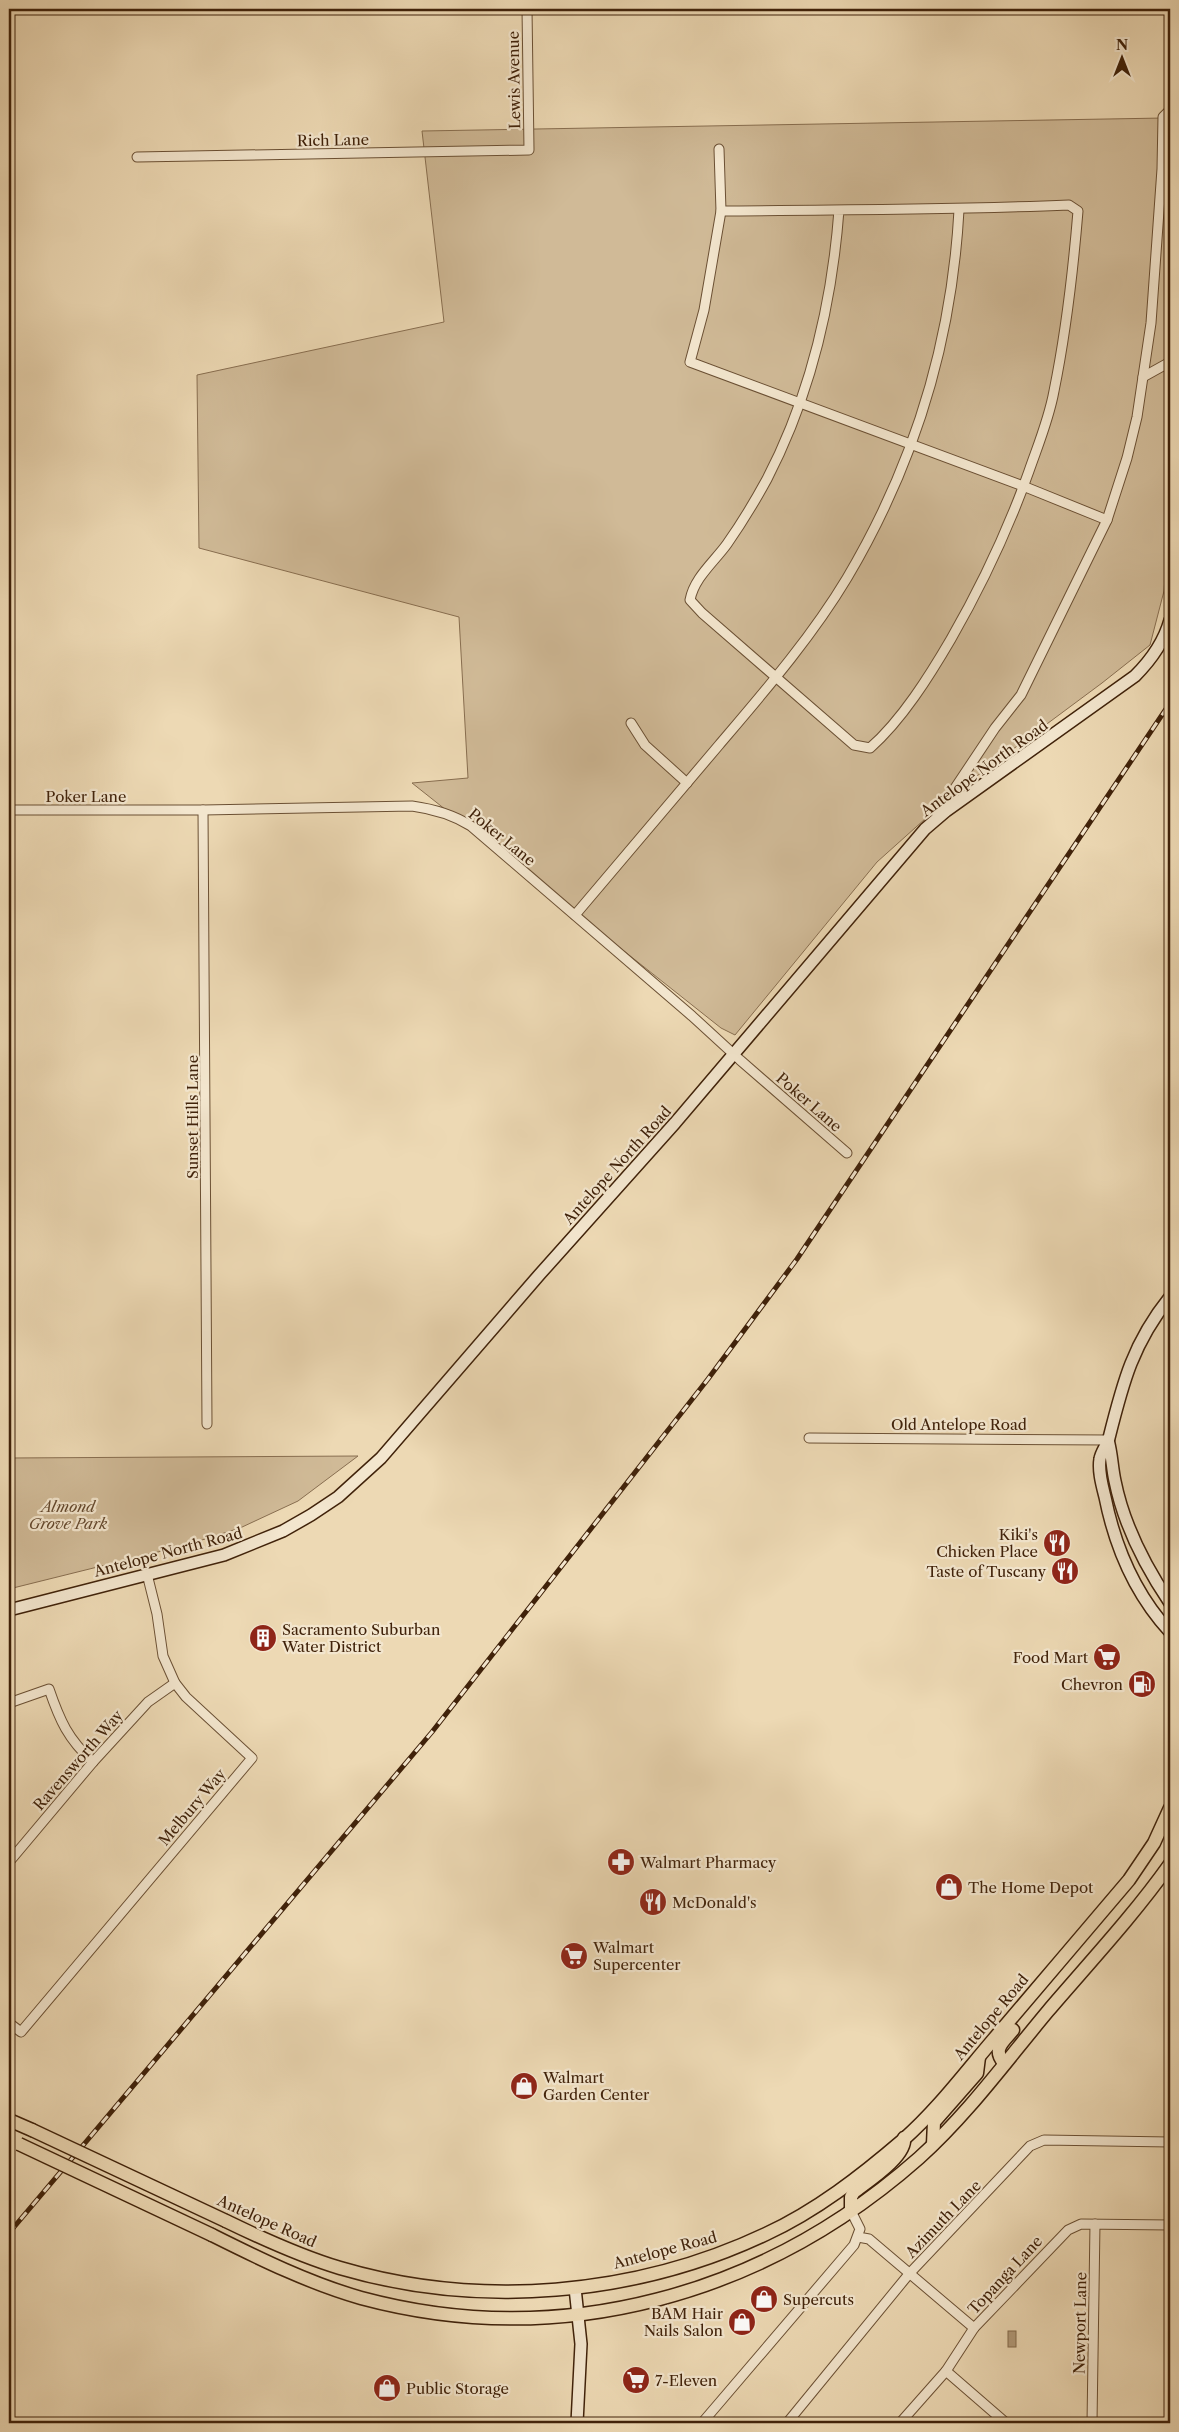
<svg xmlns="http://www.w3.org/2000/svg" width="1179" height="2432" font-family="'Libre Caslon Text',serif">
<rect width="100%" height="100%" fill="#edd9b4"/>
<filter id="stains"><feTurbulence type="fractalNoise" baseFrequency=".004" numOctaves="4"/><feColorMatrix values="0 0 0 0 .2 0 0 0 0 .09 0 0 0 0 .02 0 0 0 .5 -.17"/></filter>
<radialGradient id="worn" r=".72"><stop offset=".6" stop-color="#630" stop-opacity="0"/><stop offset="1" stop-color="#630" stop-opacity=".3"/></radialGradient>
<!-- green -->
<g fill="#d0ba97" stroke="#886e50">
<path d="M 1164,118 L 1170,516 L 1164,591 L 1150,645 L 1102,683 L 954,793 L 877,862 L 735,1035 L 721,1028 L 412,783 L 468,778 L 459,617 L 199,548 L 197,375 L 444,322 L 422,131 Z"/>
<path d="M 358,1456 L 298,1501 L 240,1528 L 186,1545 L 9,1589 L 9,1458 Z"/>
</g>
<!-- water -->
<rect fill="#b29b7a" stroke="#846b4d" x="1008" y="2331" width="8" height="16"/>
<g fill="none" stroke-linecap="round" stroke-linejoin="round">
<!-- street casing -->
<g stroke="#6b5034" stroke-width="11">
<g id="street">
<path d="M 719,149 L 721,211 L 704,310 L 690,362 L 1023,486 L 1107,520"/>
<path d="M 137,157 L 529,150 L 527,9"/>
<path d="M 721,211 C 837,210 953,210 1069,205 L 1078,211 C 1073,272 1066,332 1054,391 C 1049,419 1038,445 1029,471 C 1008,530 982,585 951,639 C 930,675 902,720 870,748 L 854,745 L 702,613 L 690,600 C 694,578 714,562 727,544 C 741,524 755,501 767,479 C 810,396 832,304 839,210"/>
<path d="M 1143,377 L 1170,362"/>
<path d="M 631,723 L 645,745 L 687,783"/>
<path d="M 9,810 L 203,810 L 412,806 C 434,809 452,814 471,826 L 692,1016 L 740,1060 L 847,1153"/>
<path d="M 203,810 L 207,1424"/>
<path d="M 937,815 L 995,728 L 1021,695 L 1107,520 L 1127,458 L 1137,417 L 1151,323 L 1162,169 L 1163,117 L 1170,110"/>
<path d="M 575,915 C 623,859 671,802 719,745 C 764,692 811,638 847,578 C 914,465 952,341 959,210"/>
<path d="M 809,1438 L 1108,1440"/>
<path d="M 9,1703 L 49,1689 C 60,1721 68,1739 93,1762"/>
<path d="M 9,1862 L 93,1762 L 148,1702 L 175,1683"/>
<path d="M 9,2023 L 21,2032 L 252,1758 L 186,1697 L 175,1683 L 163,1656 L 157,1614 L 147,1574"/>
<path d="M 858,2237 L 869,2239 L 974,2328"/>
<path d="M 946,2371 L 1006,2423"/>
<path d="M 702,2423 L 854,2245 L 860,2229 L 851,2211"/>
<path d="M 787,2423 L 909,2274 L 1030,2146 L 1044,2140 L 1170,2142"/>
<path d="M 900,2423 L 946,2371 L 974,2328 L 1068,2230 L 1081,2224 L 1170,2225"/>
<path d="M 1092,2423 L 1095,2224"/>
</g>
</g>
<!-- secondary casing -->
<g stroke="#40220a" stroke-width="14">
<g id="secondary">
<path d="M 1170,1297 C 1133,1343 1123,1382 1109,1438 C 1107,1445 1101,1452 1100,1459 C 1098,1471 1102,1485 1105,1497 C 1115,1547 1135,1594 1170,1632"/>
<path d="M 1108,1440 C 1112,1454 1112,1468 1115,1481 C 1124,1526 1145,1566 1170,1603"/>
<path d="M 9,1610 L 224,1555 L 283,1531 L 311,1515 L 338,1497 L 381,1458 L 540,1274 L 675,1123 L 925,829 L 946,811 L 1135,676 C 1152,659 1164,642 1170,620"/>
<path d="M 575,2288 L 581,2344 L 577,2423"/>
</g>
</g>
<!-- primary casing -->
<g stroke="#40220a" stroke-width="15">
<g id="primary">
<path d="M 1004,2063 C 992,2049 1003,2042 1013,2030"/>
<path d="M 9,2120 L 32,2130"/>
<path d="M 933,2144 L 934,2122 L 977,2073 L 979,2057"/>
<path d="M 851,2211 L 851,2197 L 854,2192 C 868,2181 907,2156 904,2138"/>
<path d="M 226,2221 C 263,2239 300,2256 340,2268 C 479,2309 635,2296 766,2234 C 816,2211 861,2176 903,2140 C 937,2110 964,2074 993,2040 C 1038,1987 1084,1933 1129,1880 L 1154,1843 L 1170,1808"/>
<path d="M 212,2235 C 260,2259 309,2283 361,2298 C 562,2352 764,2295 919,2158 C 967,2115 1007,2060 1048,2011 C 1089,1963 1133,1916 1170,1864"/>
</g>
</g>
<!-- street -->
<use href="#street" stroke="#f3e6ce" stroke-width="9"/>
<!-- secondary -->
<use href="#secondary" stroke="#f3e6ce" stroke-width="11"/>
<!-- primary -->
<use href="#primary" stroke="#edd9b4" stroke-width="12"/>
<!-- rail casing -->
<g stroke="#40220a" stroke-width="5">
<path id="rail" d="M 9,2233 L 432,1732 L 708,1379 L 797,1259 L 1170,703"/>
</g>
<!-- rail -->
<use href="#rail" stroke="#f3e6ce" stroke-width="3" stroke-dasharray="9" stroke-linecap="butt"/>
<!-- primary-bridge casing -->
<g stroke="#40220a" stroke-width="15" stroke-linecap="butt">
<g id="primary-bridge">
<path d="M 32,2130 L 226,2221"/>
<path d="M 19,2144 L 212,2235"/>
</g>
</g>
<!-- primary-bridge -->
<use href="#primary-bridge" stroke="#edd9b4" stroke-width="12"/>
</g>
<!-- icons -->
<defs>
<g id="restaurant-disc" transform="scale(1.4375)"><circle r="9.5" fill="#8f2418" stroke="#f3e6ce"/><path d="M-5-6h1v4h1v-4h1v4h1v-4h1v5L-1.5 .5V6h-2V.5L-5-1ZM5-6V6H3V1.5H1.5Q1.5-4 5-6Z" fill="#fff"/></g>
<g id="building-disc" transform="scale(1.4375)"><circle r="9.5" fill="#8f2418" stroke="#f3e6ce"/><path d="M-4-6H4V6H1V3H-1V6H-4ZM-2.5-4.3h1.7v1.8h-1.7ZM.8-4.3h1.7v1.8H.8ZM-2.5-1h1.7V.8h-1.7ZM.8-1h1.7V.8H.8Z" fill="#fff"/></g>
<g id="supermarket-disc" transform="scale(1.4375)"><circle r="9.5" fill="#8f2418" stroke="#f3e6ce"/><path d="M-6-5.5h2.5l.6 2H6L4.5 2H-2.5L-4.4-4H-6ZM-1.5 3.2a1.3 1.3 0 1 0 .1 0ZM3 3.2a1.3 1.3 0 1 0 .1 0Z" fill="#fff"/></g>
<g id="fuel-disc" transform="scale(1.4375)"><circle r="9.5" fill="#8f2418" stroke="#f3e6ce"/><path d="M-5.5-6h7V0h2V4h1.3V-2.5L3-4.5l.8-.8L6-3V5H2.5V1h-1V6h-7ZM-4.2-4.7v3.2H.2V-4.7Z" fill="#fff"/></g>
<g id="pharmacy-disc" transform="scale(1.4375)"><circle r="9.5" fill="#8f2418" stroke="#f3e6ce"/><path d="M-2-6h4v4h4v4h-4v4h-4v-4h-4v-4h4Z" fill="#fff"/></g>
<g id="shop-disc" transform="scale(1.4375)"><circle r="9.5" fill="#8f2418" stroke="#f3e6ce"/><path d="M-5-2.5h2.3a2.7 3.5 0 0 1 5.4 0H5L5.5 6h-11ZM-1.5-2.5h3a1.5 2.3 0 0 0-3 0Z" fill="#fff"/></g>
</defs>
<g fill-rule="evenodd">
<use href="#restaurant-disc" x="1057" y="1543"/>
<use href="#restaurant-disc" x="1065" y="1571"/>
<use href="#building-disc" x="263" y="1638"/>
<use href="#supermarket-disc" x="1107" y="1657"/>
<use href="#fuel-disc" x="1142" y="1684"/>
<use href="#pharmacy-disc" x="621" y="1862"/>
<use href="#shop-disc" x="949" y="1887"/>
<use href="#restaurant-disc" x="653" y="1902"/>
<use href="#supermarket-disc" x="574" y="1956"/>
<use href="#shop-disc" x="524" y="2086"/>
<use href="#shop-disc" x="764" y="2299"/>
<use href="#shop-disc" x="742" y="2322"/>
<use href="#supermarket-disc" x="636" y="2380"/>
<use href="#shop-disc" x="387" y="2388"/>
</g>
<g text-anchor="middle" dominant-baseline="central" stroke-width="4.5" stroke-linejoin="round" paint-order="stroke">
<!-- street labels -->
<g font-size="15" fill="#40220a" stroke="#f3e6ce">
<text transform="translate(514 80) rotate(-91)">Lewis Avenue</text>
<text transform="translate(333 140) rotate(-1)">Rich Lane</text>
<text transform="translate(984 768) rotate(-36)">Antelope North Road</text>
<text x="86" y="796">Poker Lane</text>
<text transform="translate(502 837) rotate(39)">Poker Lane</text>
<text transform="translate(809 1102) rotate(41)">Poker Lane</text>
<text transform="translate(192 1117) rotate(-90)">Sunset Hills Lane</text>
<text transform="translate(617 1165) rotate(-48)">Antelope North Road</text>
<text x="959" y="1424">Old Antelope Road</text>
<text transform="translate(168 1552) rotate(-15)">Antelope North Road</text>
<text transform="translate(78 1760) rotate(-49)">Ravensworth Way</text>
<text transform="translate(192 1807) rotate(-50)">Melbury Way</text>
<text transform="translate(991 2017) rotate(-50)">Antelope Road</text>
<text transform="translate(943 2219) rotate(-46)">Azimuth Lane</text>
<text transform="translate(267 2221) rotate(24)">Antelope Road</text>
<text transform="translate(665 2250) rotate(-15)">Antelope Road</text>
<text transform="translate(1005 2275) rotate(-47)">Topanga Lane</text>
<text transform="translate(1080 2323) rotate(-89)">Newport Lane</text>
</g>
<!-- park labels -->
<g font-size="15" font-style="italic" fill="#64482d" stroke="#f3e6ce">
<text x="68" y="1506">Almond<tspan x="68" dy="17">Grove Park</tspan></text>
</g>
<!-- poi labels -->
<g font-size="15" fill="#40220a" stroke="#f3e6ce" text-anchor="start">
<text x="1038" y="1534" text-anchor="end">Kiki's<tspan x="1038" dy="17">Chicken Place</tspan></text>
<text x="1046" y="1571" text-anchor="end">Taste of Tuscany</text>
<text x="282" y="1629">Sacramento Suburban<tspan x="282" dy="17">Water District</tspan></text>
<text x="1088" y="1657" text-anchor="end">Food Mart</text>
<text x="1123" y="1684" text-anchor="end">Chevron</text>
<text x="640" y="1862">Walmart Pharmacy</text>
<text x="968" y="1887">The Home Depot</text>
<text x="672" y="1902">McDonald's</text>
<text x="593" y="1947">Walmart<tspan x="593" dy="17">Supercenter</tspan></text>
<text x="543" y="2077">Walmart<tspan x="543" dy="17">Garden Center</tspan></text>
<text x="783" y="2299">Supercuts</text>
<text x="723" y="2313" text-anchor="end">BAM Hair<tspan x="723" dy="17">Nails Salon</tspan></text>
<text x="655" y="2380">7-Eleven</text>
<text x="406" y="2388">Public Storage</text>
</g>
</g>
<!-- margin -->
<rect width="1179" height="2432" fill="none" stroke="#edd9b4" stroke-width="30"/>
<rect x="10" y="10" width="1159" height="2412" fill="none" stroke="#40220a" stroke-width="2.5"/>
<rect x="15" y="15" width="1149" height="2402" fill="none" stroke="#40220a"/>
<!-- north arrow -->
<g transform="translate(1122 58)" stroke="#f3e6ce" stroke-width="4" paint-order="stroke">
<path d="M0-4L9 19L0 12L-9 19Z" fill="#40220a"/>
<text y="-8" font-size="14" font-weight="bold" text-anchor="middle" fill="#40220a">N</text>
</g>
<rect width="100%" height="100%" filter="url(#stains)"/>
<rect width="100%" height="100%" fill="url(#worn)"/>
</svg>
